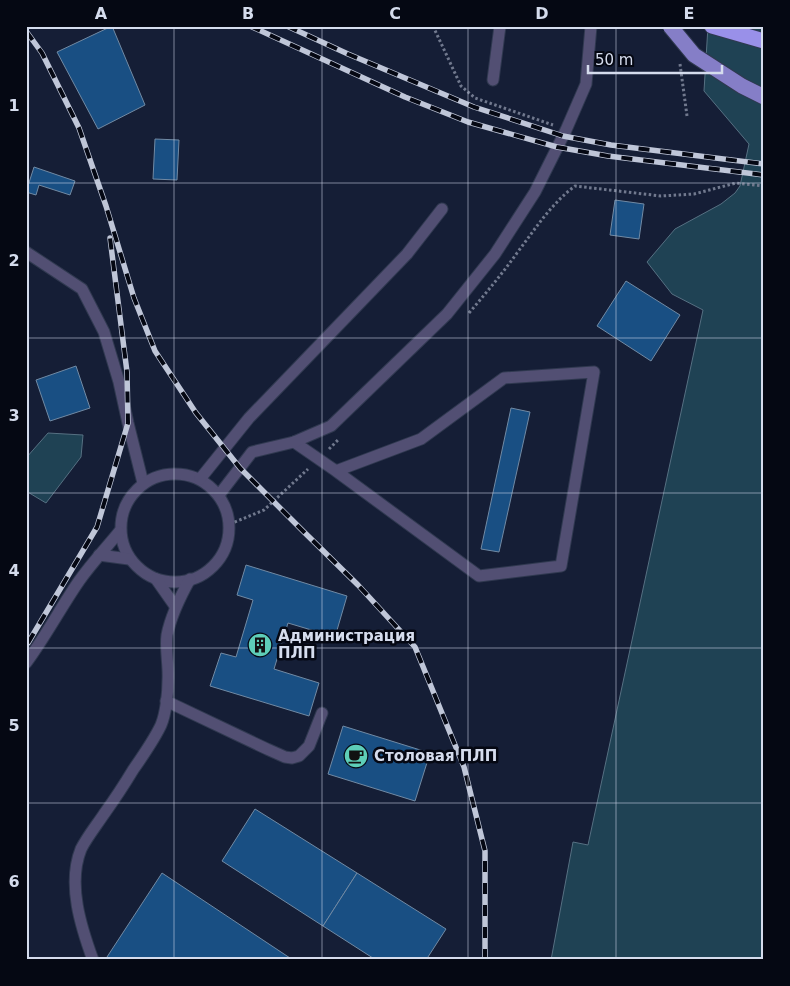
<svg xmlns="http://www.w3.org/2000/svg" width="790" height="986" font-family="'DejaVu Sans',sans-serif">
<rect width="100%" height="100%" fill="#151e36"/>
<!-- water -->
<g fill="#1f4254" stroke="#567082">
<path d="M 708,26 L 764,26 L 764,960 L 551,960 L 573,842 L 588,845 L 703,310 L 672,294 L 647,262 L 675,229 L 721,204 L 735,193 L 740,186 L 749,144 L 704,91 Z"/>
<path d="M 48,433 L 83,435 L 81,457 L 46,503 L 26,491 L 26,458 Z"/>
</g>
<!-- building -->
<g fill="#194f83" stroke="#718aa4">
<path d="M 112,26 L 145,105 L 98,129 L 57,52 Z"/>
<path d="M 155,139 L 179,140 L 177,180 L 153,179 Z"/>
<path d="M 34,167 L 75,181 L 70,195 L 39,185 L 36,195 L 26,192 Z"/>
<path d="M 615,200 L 644,204 L 639,239 L 610,235 Z"/>
<path d="M 626,281 L 680,315 L 651,361 L 597,326 Z"/>
<path d="M 76,366 L 90,408 L 50,421 L 36,380 Z"/>
<path d="M 511,408 L 530,412 L 499,552 L 481,549 Z"/>
<path d="M 246,565 L 347,596 L 335,637 L 288,623 L 274,669 L 319,683 L 309,716 L 210,686 L 221,653 L 236,657 L 253,600 L 237,595 Z"/>
<path d="M 343,726 L 430,753 L 415,801 L 328,774 Z"/>
<path d="M 255,809 L 357,873 L 323,926 L 222,861 Z"/>
<path d="M 162,873 L 293,960 L 111,960 L 107,957 Z"/>
<path d="M 357,873 L 446,929 L 426,960 L 376,960 L 323,926 Z"/>
</g>
<g fill="none" stroke-linecap="round" stroke-linejoin="round">
<!-- lane casing -->
<g stroke="#303950" stroke-width="13">
<g id="lane">
<path d="M 493,80 L 500,26"/>
<path d="M 26,252 L 82,289 L 104,332 L 119,382 L 128,423 L 143,483"/>
<path d="M 294,442 L 336,471 L 479,576 L 561,566 L 594,372 L 504,378 L 421,439 L 336,471"/>
<circle cx="175" cy="528" r="54"/>
<path d="M 200,479 L 249,418 L 407,254 L 442,209"/>
<path d="M 219,495 L 252,452 L 294,442 L 331,426 L 447,314 L 495,254 L 535,192 L 566,130 L 586,84 L 591,26"/>
<path d="M 99,555 L 129,559"/>
<path d="M 156,579 L 175,606"/>
<path d="M 26,663 C 46,636 61,607 79,581 C 91,564 106,548 119,532"/>
<path d="M 166,701 L 267,749 L 285,757 L 292,758 L 299,756 L 309,746 L 322,713"/>
<path d="M 93,960 C 81,927 67,884 81,849 C 87,837 96,826 104,814 C 114,800 124,785 133,770 C 142,757 154,740 161,725 C 166,713 168,693 168,680 C 169,665 165,650 167,635 C 171,615 180,597 190,579"/>
</g>
</g>
<!-- highway casing -->
<g stroke="#303950" stroke-width="17">
<path id="highway" d="M 712,26 L 764,41"/>
</g>
<!-- path -->
<g stroke="#71798e" stroke-width="3" stroke-dasharray="2.5 2.5" stroke-linecap="butt">
<path d="M 433,26 L 461,86 L 475,98 L 553,125"/>
<path d="M 680,64 L 687,116"/>
<path d="M 469,313 C 486,293 502,274 517,253 C 535,229 551,204 575,186 L 661,196 L 694,194 L 736,183 L 764,186"/>
<path d="M 329,449 L 339,439"/>
<path d="M 230,524 L 264,510 L 308,469"/>
</g>
<!-- lane -->
<use href="#lane" stroke="#524f73" stroke-width="11"/>
<!-- highway -->
<use href="#highway" stroke="#9990e9" stroke-width="15"/>
<!-- rail casing -->
<g stroke="#bfc6d8" stroke-width="5.5">
<g id="rail">
<path d="M 250,26 L 405,97 L 468,122 L 557,147 L 608,156 L 764,175"/>
<path d="M 287,26 L 348,54 L 474,107 L 563,136 L 611,145 L 764,164"/>
<path d="M 26,31 L 42,53 L 79,128 L 106,206 L 134,298 L 155,351 L 196,413 L 240,468 L 305,533 L 358,585 L 415,647 L 464,767 L 485,851 L 485,960"/>
<path d="M 28,643 L 97,527 L 128,423 L 127,372 L 110,238"/>
</g>
</g>
<!-- rail -->
<use href="#rail" stroke="#050813" stroke-width="4" stroke-dasharray="11" stroke-linecap="butt"/>
<!-- primary-bridge casing -->
<g stroke="#303950" stroke-width="17" stroke-linecap="butt">
<path id="primary-bridge" d="M 670,26 L 694,55 L 742,86 L 764,97"/>
</g>
<!-- primary-bridge -->
<use href="#primary-bridge" stroke="#857ec7" stroke-width="15"/>
</g>
<!-- grid -->
<path fill="none" stroke="#d5dced" stroke-width="1" stroke-opacity="0.55" d="M 174,26 L 174,960M 322,26 L 322,960M 468,26 L 468,960M 616,26 L 616,960M 26,183 L 764,183M 26,338 L 764,338M 26,493 L 764,493M 26,648 L 764,648M 26,803 L 764,803"/>
<!-- icons -->
<defs>
<g id="building-disc" transform="scale(1.25)"><circle r="9.5" fill="#5eceb8" stroke="#050813"/><path d="M-4-6H4V6H1V3H-1V6H-4ZM-2.5-4.3h1.7v1.8h-1.7ZM.8-4.3h1.7v1.8H.8ZM-2.5-1h1.7V.8h-1.7ZM.8-1h1.7V.8H.8Z" fill="#111"/></g>
<g id="cafe-disc" transform="scale(1.25)"><circle r="9.5" fill="#5eceb8" stroke="#050813"/><path d="M-5.5-4.5H6V0H3Q3 3.5 0 3.5H-2.5Q-5.5 3.5-5.5 0ZM3-3.2v2h1.7v-2ZM-6 4.5H4V6H-6Z" fill="#111"/></g>
</defs>
<g fill-rule="evenodd">
<use href="#building-disc" x="260" y="645"/>
<use href="#cafe-disc" x="356" y="756"/>
</g>
<g text-anchor="middle" dominant-baseline="central" stroke-width="5" stroke-linejoin="round" paint-order="stroke">
<!-- poi labels -->
<g font-size="15" font-weight="bold" fill="#d5dced" stroke="#050813" text-anchor="start">
<text x="278" y="636">Администрация<tspan x="278" dy="17">ПЛП</tspan></text>
<text x="374" y="756">Столовая ПЛП</text>
</g>
</g>
<!-- border -->
<rect width="790" height="986" fill="none" stroke="#050813" stroke-width="55"/>
<!-- scale -->
<path d="M588 65v8h134v-8" fill="none" stroke="#d5dced" stroke-width="2.5"/>
<text x="595" y="65" font-size="15" fill="#d5dced" stroke="#050813" stroke-width="4" paint-order="stroke">50 m</text>
<rect x="28" y="28" width="734" height="930" fill="none" stroke="#d5dced" stroke-width="2"/>
<g font-size="16" text-anchor="middle" font-weight="bold" fill="#d5dced">
<text x="101" y="19">A</text>
<text x="248" y="19">B</text>
<text x="395" y="19">C</text>
<text x="542" y="19">D</text>
<text x="689" y="19">E</text>
<text x="14" y="111">1</text>
<text x="14" y="266">2</text>
<text x="14" y="421">3</text>
<text x="14" y="576">4</text>
<text x="14" y="731">5</text>
<text x="14" y="887">6</text>
</g>
</svg>
